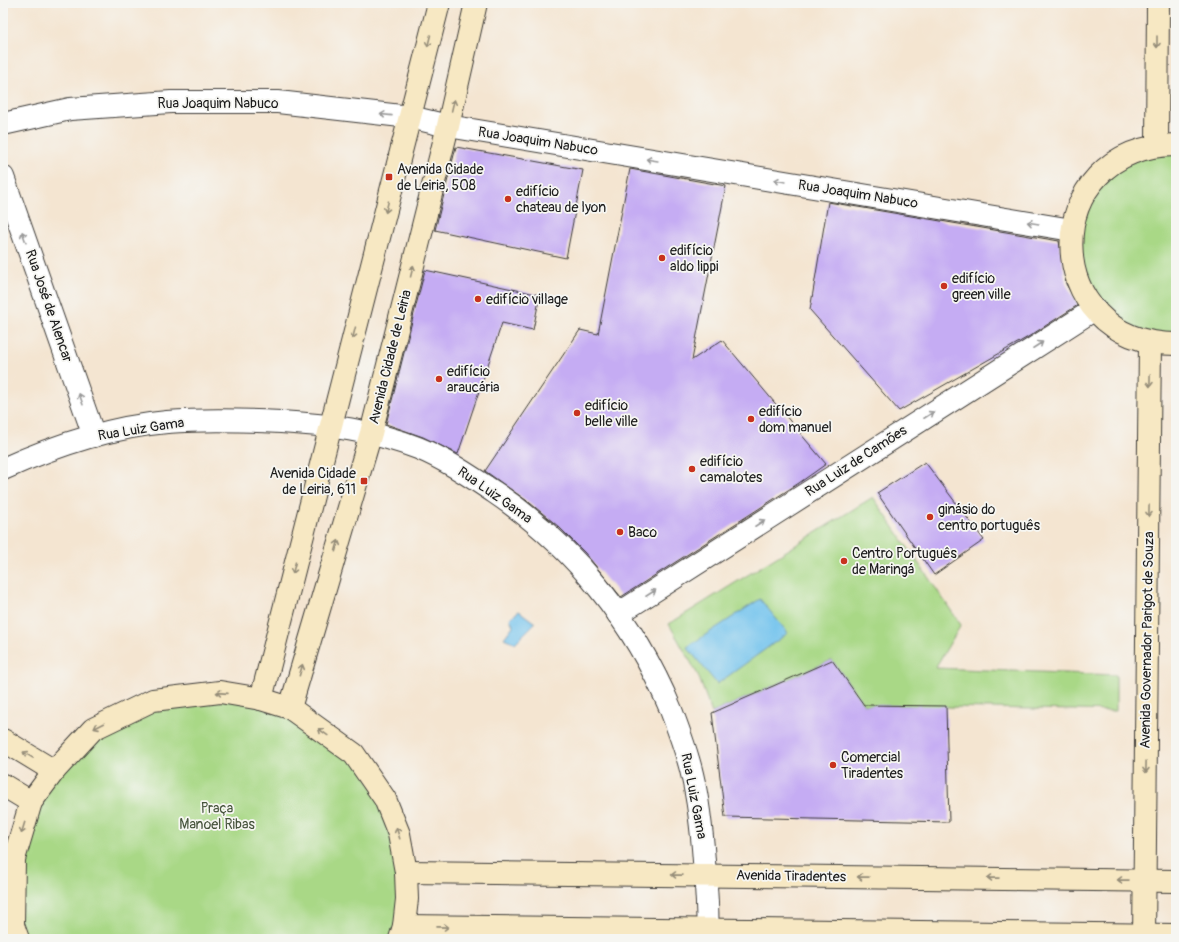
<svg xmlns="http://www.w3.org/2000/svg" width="1179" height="942" font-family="Pangolin,sans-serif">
<rect width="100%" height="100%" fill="#f6f6f2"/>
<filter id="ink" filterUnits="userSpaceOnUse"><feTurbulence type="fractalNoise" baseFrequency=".025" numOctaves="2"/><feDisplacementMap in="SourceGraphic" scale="8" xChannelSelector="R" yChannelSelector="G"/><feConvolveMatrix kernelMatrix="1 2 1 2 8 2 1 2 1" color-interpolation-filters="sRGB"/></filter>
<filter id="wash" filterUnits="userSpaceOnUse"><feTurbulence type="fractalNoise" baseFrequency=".012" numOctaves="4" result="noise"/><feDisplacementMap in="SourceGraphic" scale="16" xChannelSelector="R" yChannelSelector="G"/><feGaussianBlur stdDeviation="0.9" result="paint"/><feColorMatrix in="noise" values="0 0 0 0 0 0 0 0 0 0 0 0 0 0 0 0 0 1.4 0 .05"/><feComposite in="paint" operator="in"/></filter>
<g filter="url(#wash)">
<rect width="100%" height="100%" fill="#f4e5d1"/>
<!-- green -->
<g fill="#a9d886" stroke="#627a51">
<path d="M 1176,145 L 1176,344 L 1110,324 L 1071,252 L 1100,174 Z"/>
<path d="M 873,497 L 961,625 L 935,668 L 1116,675 L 1116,711 L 864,705 L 832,660 L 712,713 L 698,675 L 669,624 Z"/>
<path d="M 261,699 L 354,754 L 399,834 L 400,939 L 18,939 L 14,859 L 31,802 L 93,729 L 153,700 Z"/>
</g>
<!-- water -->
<g fill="#71c2ed" stroke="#466f84">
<path d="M 760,599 L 788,633 L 717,684 L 687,647 Z"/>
<path d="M 519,611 L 535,623 L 515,643 L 504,638 L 513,626 L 510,618 Z"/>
</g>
<g id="blocks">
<!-- building -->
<g fill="#c5acf3">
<path d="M 456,147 L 583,170 L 566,258 L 435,230 Z"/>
<path d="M 630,169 L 726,186 L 692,360 L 722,340 L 826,464 L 799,483 L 621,597 L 585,553 L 559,527 L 530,503 L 485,471 L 580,330 L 598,334 Z"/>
<path d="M 828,202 L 1059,241 L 1066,284 L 1078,305 L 1028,337 L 899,411 L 810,310 Z"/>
<path d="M 425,270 L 540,295 L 533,330 L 502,323 L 458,454 L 423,437 L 386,424 Z"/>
<path d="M 925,462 L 984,540 L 934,575 L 877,493 Z"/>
<path d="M 832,660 L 864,705 L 946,706 L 949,822 L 725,817 L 712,713 Z"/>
</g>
</g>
</g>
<g filter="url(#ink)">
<use href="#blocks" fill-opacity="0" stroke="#3c3a37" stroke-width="1"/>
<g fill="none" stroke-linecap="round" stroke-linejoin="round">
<!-- minor casing -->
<g stroke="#3c3a37" stroke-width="24">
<g id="minor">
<path d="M 3,124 L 70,109 L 171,102 L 278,102 L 410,117 L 448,126 L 1072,230"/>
<path d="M 3,177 L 94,436"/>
<path d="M 3,469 C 54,446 111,427 167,422 C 205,419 243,420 281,422 C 330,425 371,430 418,448 C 445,459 470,476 494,492 C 574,546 634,621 671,710 C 679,731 687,752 692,774 C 699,803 702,832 704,861 C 706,887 709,913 707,939"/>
<path d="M 618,614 L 1095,309"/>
</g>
</g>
<!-- secondary casing -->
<g stroke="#3c3a37" stroke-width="24">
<g id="secondary">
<path d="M 1176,145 C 1036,146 1037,344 1176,344"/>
<path d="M 1157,146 L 1158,3"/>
<path d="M 261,699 L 439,3"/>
<path d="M 290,708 L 371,433 L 448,126 L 476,3"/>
<path d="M 3,740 L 54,771"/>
<path d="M 3,785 L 31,802"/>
<path d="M 406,872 L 1176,881"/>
<path d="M 404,926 L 1176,935"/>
<path d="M 18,939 L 13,925 L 14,859 L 31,802 L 54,771 L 93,729 L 153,700 L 220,692 L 261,699 L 290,708 L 354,754 L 385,799 L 399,834 L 406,872 L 407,899 L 404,926 L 400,939"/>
<path d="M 1144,939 L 1150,342"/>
</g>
</g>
<!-- minor -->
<use href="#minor" stroke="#fff" stroke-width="22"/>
<!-- secondary -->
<use href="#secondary" stroke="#f7e8c3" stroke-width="22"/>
</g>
<!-- one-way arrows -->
<defs><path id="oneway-shaft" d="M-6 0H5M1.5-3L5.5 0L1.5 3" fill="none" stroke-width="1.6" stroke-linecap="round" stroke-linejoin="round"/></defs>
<g stroke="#948c78">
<use href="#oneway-shaft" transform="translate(429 41) rotate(104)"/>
<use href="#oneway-shaft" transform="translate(1157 42) rotate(90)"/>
<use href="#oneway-shaft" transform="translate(453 105) rotate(-77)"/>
<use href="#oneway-shaft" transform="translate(387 207) rotate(104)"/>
<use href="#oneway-shaft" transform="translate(412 271) rotate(-76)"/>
<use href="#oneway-shaft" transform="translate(354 333) rotate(104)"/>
<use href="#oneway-shaft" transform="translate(1150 381) rotate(91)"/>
<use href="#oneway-shaft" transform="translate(1149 511) rotate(91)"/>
<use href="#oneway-shaft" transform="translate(337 546) rotate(-74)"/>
<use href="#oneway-shaft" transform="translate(294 568) rotate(104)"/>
<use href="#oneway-shaft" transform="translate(301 670) rotate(-74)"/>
<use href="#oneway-shaft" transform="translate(222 693) rotate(-176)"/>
<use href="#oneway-shaft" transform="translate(99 726) rotate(153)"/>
<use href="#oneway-shaft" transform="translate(323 732) rotate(-144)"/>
<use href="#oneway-shaft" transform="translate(28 755) rotate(-149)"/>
<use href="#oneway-shaft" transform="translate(1146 767) rotate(91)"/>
<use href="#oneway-shaft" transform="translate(23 828) rotate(107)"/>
<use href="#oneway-shaft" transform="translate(398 833) rotate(-107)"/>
<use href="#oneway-shaft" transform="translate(677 875) rotate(-179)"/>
<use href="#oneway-shaft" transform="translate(863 877) rotate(-179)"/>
<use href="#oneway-shaft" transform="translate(993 878) rotate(-179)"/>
<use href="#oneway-shaft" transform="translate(1123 880) rotate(-179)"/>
<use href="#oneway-shaft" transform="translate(443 927) rotate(1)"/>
</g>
<g stroke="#999">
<use href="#oneway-shaft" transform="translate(386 115) rotate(-174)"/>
<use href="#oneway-shaft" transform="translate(652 160) rotate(-171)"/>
<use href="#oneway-shaft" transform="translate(780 181) rotate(-171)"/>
<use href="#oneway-shaft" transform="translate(1033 223) rotate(-171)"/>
<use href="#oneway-shaft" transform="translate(24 237) rotate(-109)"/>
<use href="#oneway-shaft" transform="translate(1038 345) rotate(-33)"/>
<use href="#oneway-shaft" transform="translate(81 399) rotate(-109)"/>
<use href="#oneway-shaft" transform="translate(929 415) rotate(-33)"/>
<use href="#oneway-shaft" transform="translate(760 523) rotate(-33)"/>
<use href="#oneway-shaft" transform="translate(651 593) rotate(-33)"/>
</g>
</g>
<!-- markers -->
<g fill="#c8321e" stroke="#f6f6f2" stroke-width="1.5">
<rect x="385" y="173" width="8" height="8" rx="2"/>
<circle cx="508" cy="199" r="4"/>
<circle cx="662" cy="258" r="4"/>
<circle cx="944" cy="286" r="4"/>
<circle cx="478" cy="299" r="4"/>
<circle cx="439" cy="379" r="4"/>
<circle cx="577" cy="413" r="4"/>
<circle cx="751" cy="419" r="4"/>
<circle cx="692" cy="469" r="4"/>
<rect x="360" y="477" width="8" height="8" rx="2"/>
<circle cx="930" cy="517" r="4"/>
<circle cx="620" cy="532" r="4"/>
<circle cx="844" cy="561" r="4"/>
<circle cx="833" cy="765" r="4"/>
</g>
<g text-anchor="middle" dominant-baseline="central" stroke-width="3.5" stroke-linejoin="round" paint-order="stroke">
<!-- street labels -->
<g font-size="14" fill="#1c1c1c" stroke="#f6f6f2">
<text x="218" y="103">Rua Joaquim Nabuco</text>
<text transform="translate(538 141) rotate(9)">Rua Joaquim Nabuco</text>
<text transform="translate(858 194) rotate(9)">Rua Joaquim Nabuco</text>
<text transform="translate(49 306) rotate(71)">Rua José de Alencar</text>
<text transform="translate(390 357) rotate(-76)">Avenida Cidade de Leiria</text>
<text transform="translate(141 429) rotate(-9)">Rua Luiz Gama</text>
<text transform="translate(856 461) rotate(-33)">Rua Luiz de Camões</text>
<text transform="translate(495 495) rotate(35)">Rua Luiz Gama</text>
<text transform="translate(1147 640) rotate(-89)">Avenida Governador Parigot de Souza</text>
<text transform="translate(694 796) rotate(79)">Rua Luiz Gama</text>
<text transform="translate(791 876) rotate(1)">Avenida Tiradentes</text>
</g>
<!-- poi labels -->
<g font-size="14" fill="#1c1c1c" stroke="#f6f6f2" text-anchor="start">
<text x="397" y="169">Avenida Cidade<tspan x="397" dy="16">de Leiria, 508</tspan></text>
<text x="516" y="191">edifício<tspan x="516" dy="16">chateau de lyon</tspan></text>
<text x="670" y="250">edifício<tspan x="670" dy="16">aldo lippi</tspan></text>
<text x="952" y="278">edifício<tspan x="952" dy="16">green ville</tspan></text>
<text x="486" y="299">edifício village</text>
<text x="447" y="371">edifício<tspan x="447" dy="16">araucária</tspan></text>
<text x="585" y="405">edifício<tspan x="585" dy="16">belle ville</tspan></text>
<text x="759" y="411">edifício<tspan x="759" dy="16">dom manuel</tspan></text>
<text x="700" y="461">edifício<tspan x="700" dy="16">camalotes</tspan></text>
<text x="356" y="473" text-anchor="end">Avenida Cidade<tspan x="356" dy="16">de Leiria, 611</tspan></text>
<text x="938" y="509">ginásio do<tspan x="938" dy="16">centro português</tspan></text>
<text x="628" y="532">Baco</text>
<text x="852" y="553">Centro Português<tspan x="852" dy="16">de Maringá</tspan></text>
<text x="841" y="757">Comercial<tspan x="841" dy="16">Tiradentes</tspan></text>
</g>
<!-- park labels -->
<g font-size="14" fill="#46543c" stroke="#f6f6f2">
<text x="217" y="808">Praça<tspan x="217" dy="16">Manoel Ribas</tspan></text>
</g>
</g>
<!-- margin -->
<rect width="1179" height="942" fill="none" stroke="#f6f6f2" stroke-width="16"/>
</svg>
